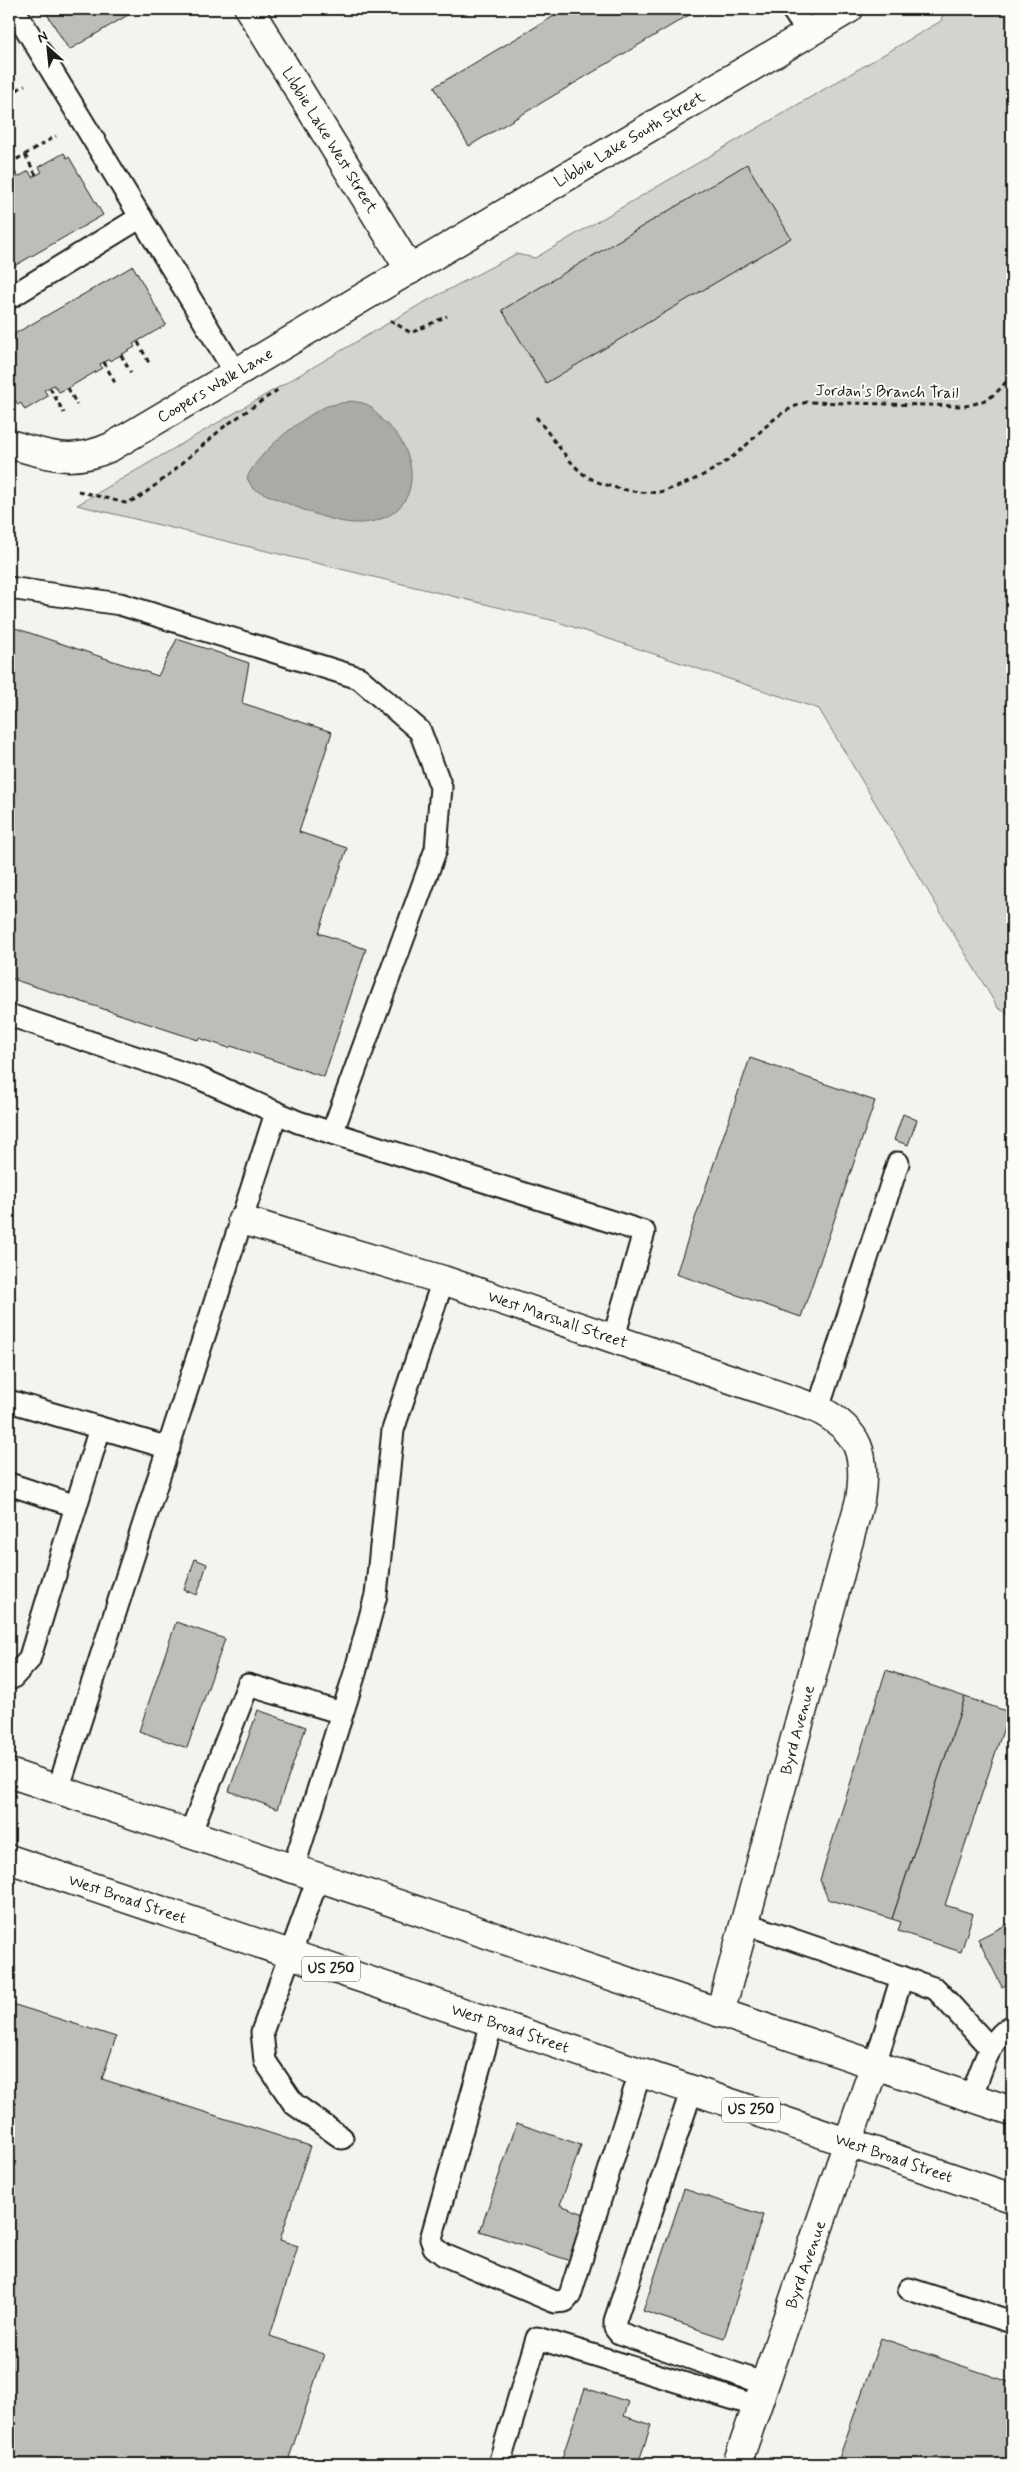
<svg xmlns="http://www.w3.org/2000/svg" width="1021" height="2473" font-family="Mynerve,sans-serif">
<rect width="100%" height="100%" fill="#f4f3ee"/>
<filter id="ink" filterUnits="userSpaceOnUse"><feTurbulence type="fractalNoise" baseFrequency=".02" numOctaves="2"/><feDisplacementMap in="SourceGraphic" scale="10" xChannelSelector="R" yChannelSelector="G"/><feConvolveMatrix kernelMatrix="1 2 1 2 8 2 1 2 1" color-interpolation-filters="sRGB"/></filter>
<g filter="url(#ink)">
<!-- green -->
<path fill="#d4d3cf" stroke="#787876" d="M 944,9 L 1012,9 L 1012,1016 L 998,1008 L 819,709 L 555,621 L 77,505 L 421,304 L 516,254 L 535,258 L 941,21 Z"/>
<!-- water -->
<path fill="#abaaa6" stroke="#72716f" d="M 351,401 C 355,402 361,402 366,404 C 372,406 377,415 382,420 C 387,425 394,430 398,436 C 423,474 413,519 362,523 C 330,525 284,501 253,489 L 247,478 C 257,453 302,417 327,406 C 334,404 343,403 351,401 Z"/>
<!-- building -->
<g fill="#bebdba" stroke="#1c1c1c">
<path d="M 44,9 L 138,9 L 69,50 Z"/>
<path d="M 566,9 L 699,9 L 469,146 L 434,87 Z"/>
<path d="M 64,153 L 67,158 L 69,157 L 103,215 L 9,269 L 9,182 L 29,171 L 32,177 L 42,172 L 39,167 Z"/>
<path d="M 747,164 L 791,238 L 546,383 L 502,310 Z"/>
<path d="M 133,266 L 166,325 L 133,344 L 135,347 L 110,361 L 109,359 L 104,362 L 100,364 L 102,368 L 68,388 L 59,392 L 54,385 L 44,390 L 48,396 L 25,410 L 21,403 L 18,405 L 9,389 L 9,337 Z"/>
<path d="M 9,626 L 158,676 L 177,639 L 249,663 L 242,703 L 332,732 L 299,832 L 347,848 L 319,933 L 366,949 L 324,1077 L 231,1046 L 229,1048 L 199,1038 L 198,1040 L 9,978 Z"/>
<path d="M 750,1058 L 875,1101 L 801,1317 L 676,1274 Z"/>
<path d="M 903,1114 L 917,1120 L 908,1145 L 894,1140 Z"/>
<path d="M 195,1559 L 207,1564 L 197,1595 L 184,1590 Z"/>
<path d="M 176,1622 L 225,1639 L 187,1748 L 139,1731 Z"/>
<path d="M 886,1670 L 965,1697 L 892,1919 L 828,1899 L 820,1880 Z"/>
<path d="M 965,1697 L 1009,1712 L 945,1905 L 973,1914 L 961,1952 L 898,1931 L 901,1922 L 892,1919 Z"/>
<path d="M 258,1710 L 306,1727 L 277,1809 L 229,1791 Z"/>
<path d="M 1012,1922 L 1012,1982 L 1002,1987 L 978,1939 Z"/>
<path d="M 9,2003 L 116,2037 L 102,2079 L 310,2146 L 280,2240 L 298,2246 L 270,2336 L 324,2354 L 287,2464 L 9,2464 Z"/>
<path d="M 517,2123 L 581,2145 L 560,2205 L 587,2215 L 571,2261 L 480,2231 Z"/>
<path d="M 684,2189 L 763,2215 L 724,2338 L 643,2311 Z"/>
<path d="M 881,2338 L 1012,2383 L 1012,2464 L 837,2464 Z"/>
<path d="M 585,2388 L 629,2402 L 624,2416 L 651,2425 L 638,2464 L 560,2464 Z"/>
</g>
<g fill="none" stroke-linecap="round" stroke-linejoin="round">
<!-- service casing -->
<g stroke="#1c1c1c" stroke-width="25">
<g id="service">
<path d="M 14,9 L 235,372"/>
<path d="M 792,9 L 808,33"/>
<path d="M 9,298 L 141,217"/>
<path d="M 9,588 L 120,604 L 359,678 L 420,731 L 441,787 L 436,849 L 332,1133"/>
<path d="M 9,1015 L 201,1079 L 298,1122 L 644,1232 L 613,1340"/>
<path d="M 9,1401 L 169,1448"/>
<path d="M 818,1409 L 898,1163"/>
<path d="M 9,1484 L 76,1506"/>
<path d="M 9,1678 L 12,1678 L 29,1660 L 100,1428"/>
<path d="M 58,1790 L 276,1113"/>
<path d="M 190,1834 L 248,1685 L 342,1713"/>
<path d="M 293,1869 L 355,1673 L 376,1595 L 393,1430 L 443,1280"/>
<path d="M 318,1878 L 262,2032 L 265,2061 L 294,2104 L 342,2138"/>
<path d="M 744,1923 L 936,1989 L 991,2049"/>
<path d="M 492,2023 L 431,2239 L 434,2247 L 444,2255 L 555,2302 L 565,2301 L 570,2295 L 640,2073"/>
<path d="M 875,2064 L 902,1977"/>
<path d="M 692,2089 L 615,2321 L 615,2328 L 619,2333 L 765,2384"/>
<path d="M 971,2097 C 981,2073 988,2039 1012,2026"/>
<path d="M 909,2289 L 1012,2322"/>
<path d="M 499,2464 L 537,2338 L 757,2406"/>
</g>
</g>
<!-- minor casing -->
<g stroke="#1c1c1c" stroke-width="31">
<g id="minor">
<path id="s1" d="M 249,9 L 410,270"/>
<path id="s2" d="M 9,444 C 49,455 71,465 111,447 L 849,9"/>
<path id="s3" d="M 242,1220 L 443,1280 L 818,1409 C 860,1431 867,1455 860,1500 L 720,2013"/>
</g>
</g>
<!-- tertiary casing -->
<g stroke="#1c1c1c" stroke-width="31">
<g id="tertiary">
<path id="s4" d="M 737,2464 L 875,2064"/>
</g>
</g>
<!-- primary casing -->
<g stroke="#1c1c1c" stroke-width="31">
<g id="primary">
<path d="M 9,1773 L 1012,2111"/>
<path id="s5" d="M 9,1859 L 1012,2198"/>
</g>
</g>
<!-- path -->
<g stroke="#1c1c1c" stroke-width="3" stroke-dasharray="5 4" stroke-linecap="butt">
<path d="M 9,95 L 25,85"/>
<path d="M 25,155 L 36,175"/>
<path d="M 9,164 L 56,136"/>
<path d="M 9,164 L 17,177"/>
<path d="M 390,320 L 411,333 L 447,316"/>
<path d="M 138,342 L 149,363"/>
<path d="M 121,355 L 131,373"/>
<path d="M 104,362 L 115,383"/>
<path d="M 50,388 L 64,413"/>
<path d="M 68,388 L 77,405"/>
<path d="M 536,417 C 549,433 567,460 582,473 C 598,486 639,495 659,492 C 680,488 714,471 731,458 C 759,437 772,412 807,402 L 965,406 C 990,401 998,394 1012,373"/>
<path d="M 78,491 L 125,503 L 137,499 L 165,478 L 225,426 L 279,389"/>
</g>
<!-- service -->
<use href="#service" stroke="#fdfcf7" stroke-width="21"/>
<!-- minor -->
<use href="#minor" stroke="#fdfcf7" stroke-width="28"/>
<!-- tertiary -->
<use href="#tertiary" stroke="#fdfcf7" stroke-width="28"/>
<!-- primary -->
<use href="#primary" stroke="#fdfcf7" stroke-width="28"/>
</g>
</g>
<g text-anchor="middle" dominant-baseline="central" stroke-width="4" stroke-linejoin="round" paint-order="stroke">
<!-- shield labels -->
<g fill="#fdfcf7" stroke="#605f5e" stroke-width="1">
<rect x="302" y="1956.5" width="58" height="25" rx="4"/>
<rect x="722" y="2097.5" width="58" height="25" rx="4"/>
</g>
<g font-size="15" font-weight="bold" fill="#1c1c1c">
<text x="331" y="1969">US 250</text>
<text x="751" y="2110">US 250</text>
</g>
<!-- street labels -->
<g font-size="16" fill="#1c1c1c" stroke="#fdfcf7">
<text stroke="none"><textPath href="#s1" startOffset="154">Libbie Lake West Street</textPath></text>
<text stroke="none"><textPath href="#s2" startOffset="708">Libbie Lake South Street</textPath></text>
<text stroke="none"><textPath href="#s2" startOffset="226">Coopers Walk Lane</textPath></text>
<text transform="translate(887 392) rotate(1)">Jordan's Branch Trail</text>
<text stroke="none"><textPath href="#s3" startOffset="331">West Marshall Street</textPath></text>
<text transform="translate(798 1730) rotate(-75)">Byrd Avenue</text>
<text stroke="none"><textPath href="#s5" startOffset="125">West Broad Street</textPath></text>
<text stroke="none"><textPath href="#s5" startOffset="529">West Broad Street</textPath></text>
<text stroke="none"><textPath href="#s5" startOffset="934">West Broad Street</textPath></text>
<text stroke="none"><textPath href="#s4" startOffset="211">Byrd Avenue</textPath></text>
</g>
</g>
<!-- margin -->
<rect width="1021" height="2473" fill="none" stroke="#fdfcf7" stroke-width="30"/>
<rect x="15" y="15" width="991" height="2443" fill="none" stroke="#1c1c1c" stroke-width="2" filter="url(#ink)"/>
<!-- north arrow -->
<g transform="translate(48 48) rotate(333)" stroke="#fdfcf7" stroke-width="4" paint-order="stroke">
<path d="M0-4L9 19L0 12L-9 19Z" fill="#1c1c1c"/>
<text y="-8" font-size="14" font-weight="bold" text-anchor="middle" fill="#1c1c1c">N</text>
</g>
</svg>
